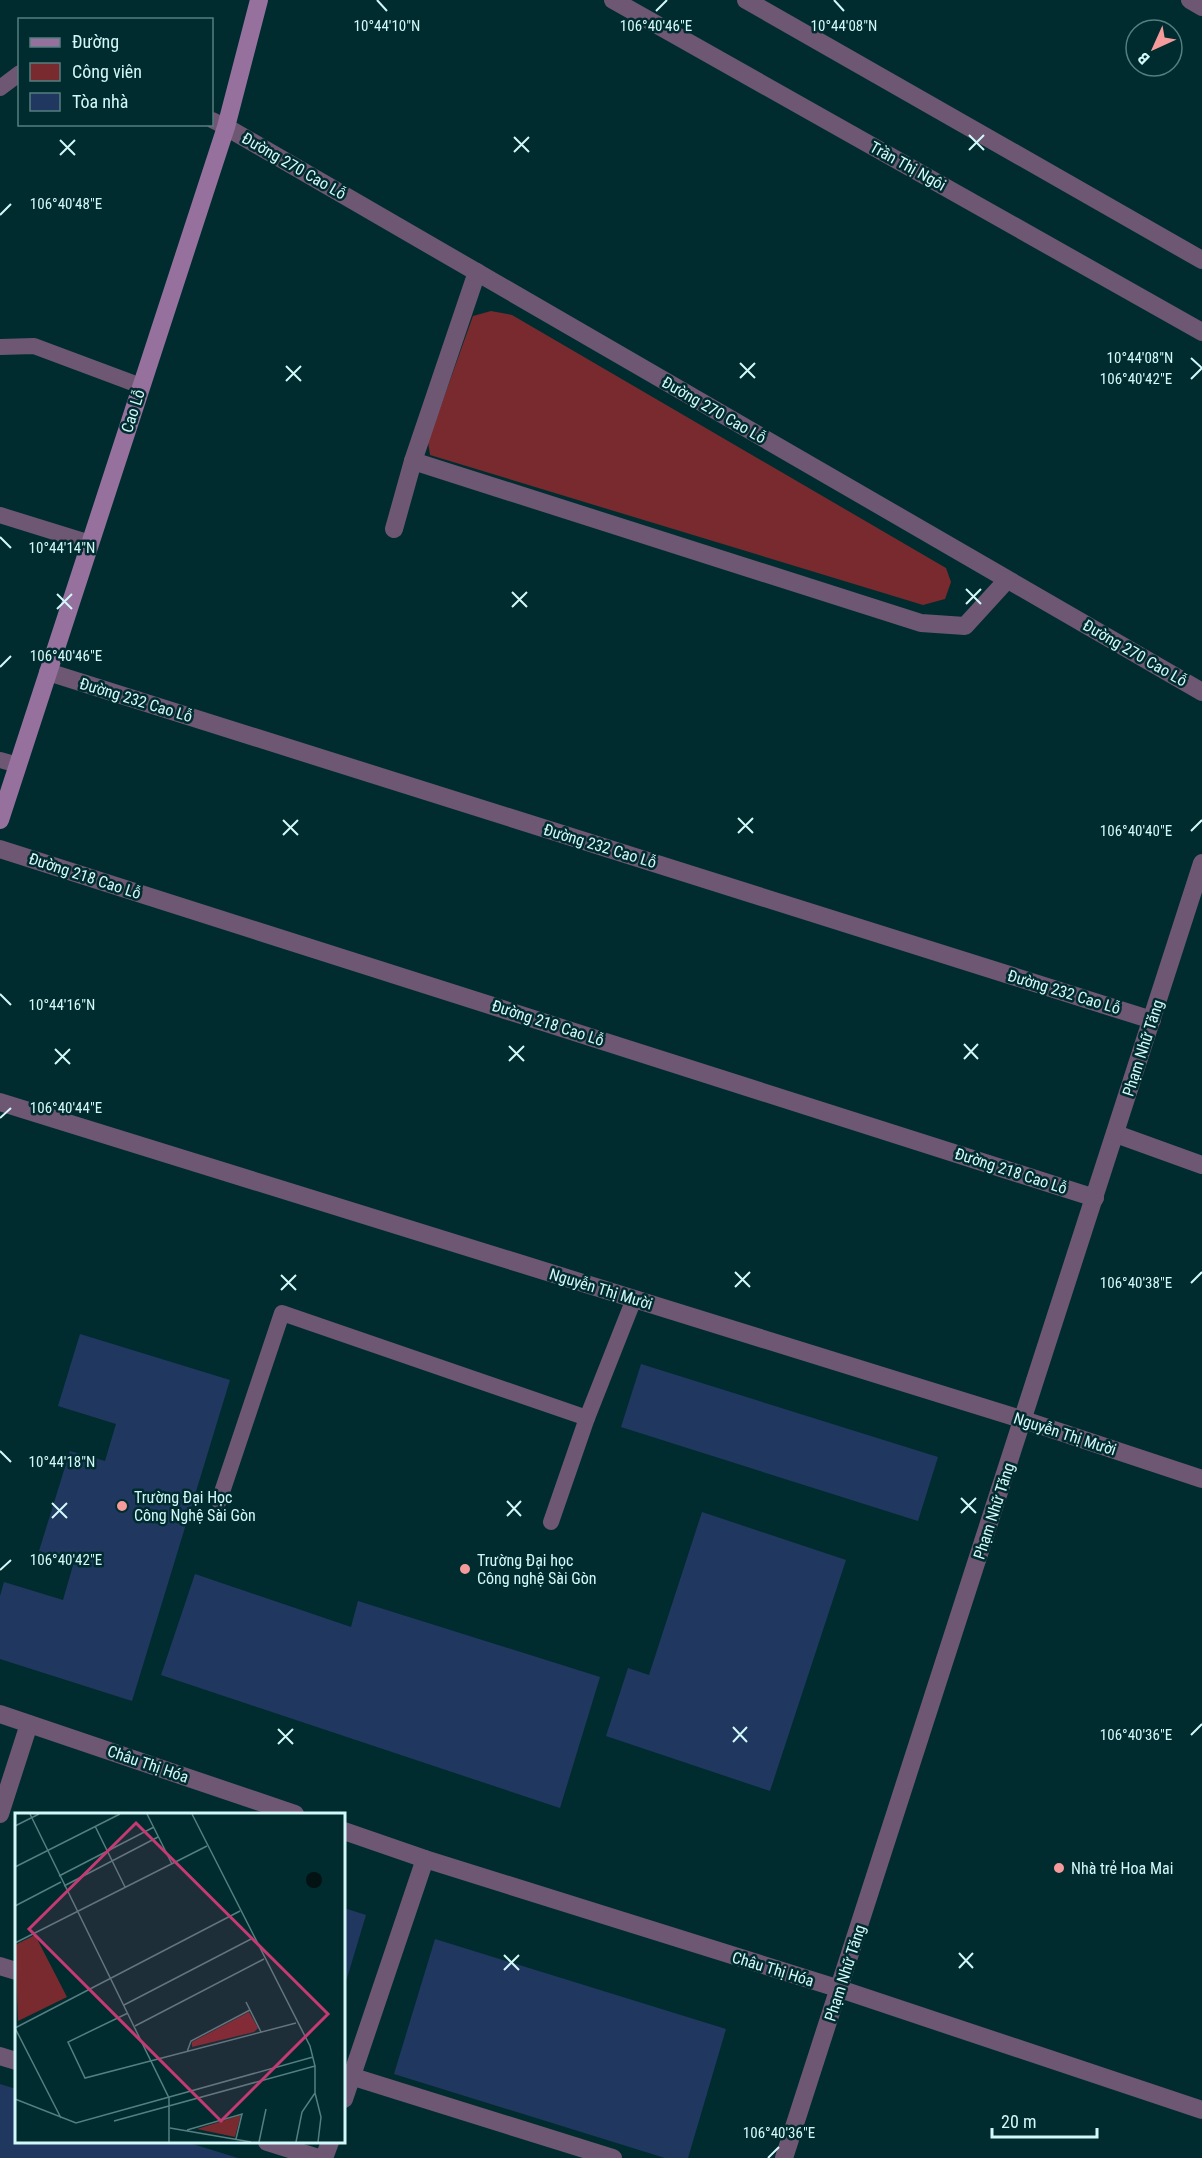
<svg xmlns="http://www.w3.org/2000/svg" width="1202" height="2158" font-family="'Roboto Condensed',sans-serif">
<rect width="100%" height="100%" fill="#002c2f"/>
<!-- green -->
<path fill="#782a2e" d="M 491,311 L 512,315 L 946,568 L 951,582 L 945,599 L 923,605 L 430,455 L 428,442 L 473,316 Z"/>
<!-- building -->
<g fill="#203860">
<path d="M 80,1334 L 230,1380 L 132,1701 L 0,1659 L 0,1596 L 4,1582 L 63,1600 L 74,1562 L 39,1551 L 70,1451 L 105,1461 L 116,1424 L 58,1406 Z"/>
<path d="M 641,1364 L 938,1457 L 918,1521 L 621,1427 Z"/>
<path d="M 702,1512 L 846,1560 L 770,1791 L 606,1736 L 628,1668 L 649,1675 Z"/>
<path d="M 195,1574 L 351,1627 L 358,1601 L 600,1677 L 560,1808 L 161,1675 Z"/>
<path d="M 344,1908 L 366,1915 L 344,1988 Z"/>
<path d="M 435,1939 L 726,2029 L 688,2158 L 665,2158 L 394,2074 Z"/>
<path d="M 0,2084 L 16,2089 L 16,2142 L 186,2142 L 238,2158 L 0,2158 Z"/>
</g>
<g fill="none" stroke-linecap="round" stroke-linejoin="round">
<!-- lane -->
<g stroke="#6e5773" stroke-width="16">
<path d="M 0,88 L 20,73"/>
<path d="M 212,120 L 226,127"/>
<path d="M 0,347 L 34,346 L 141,386"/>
<path d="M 0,515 L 90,543"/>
<path d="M 0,760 L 18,765"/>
<path d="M 219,1501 L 282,1313 L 587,1418 L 634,1299"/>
<path d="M 551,1522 L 587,1418"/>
</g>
<!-- street -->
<g stroke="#6e5773" stroke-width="18">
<path d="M 613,0 L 1202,332"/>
<path d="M 746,0 L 1202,260"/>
<path d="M 1190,0 L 1202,7"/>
<path d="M 226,127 L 1202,692"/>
<path d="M 413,461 L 921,623 L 965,626 L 1007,580"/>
<path d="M 394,529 L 413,461 L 477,272"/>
<path d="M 48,672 L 1152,1020"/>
<path d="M 0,849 L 1095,1198"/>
<path d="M 0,1102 L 1024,1420 L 1202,1479"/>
<path d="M 1116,1134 L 1202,1165"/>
<path d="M 0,1714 L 295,1814"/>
<path d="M 0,1814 L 29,1724"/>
<path d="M 344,1831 L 425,1859 L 840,1989 L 1202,2110"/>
<path d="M 0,1966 L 16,1971"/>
<path d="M 0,2056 L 16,2061"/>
<path d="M 344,2074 L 613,2158"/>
<path d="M 344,2099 L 425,1859"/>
<path d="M 267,2142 L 319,2158"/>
<path d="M 324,2158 L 330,2142"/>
<path d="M 784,2158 L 1202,863"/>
</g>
<!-- secondary -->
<path stroke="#96719e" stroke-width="18" d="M 0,820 L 226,127 L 259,0"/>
</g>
<!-- ticks -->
<path fill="none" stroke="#d3f8f9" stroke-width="2" d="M 377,0 L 387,11M 834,0 L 844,11M 656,11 L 667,0M 969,135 L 984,150M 514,137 L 529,152M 60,140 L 75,155M 969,150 L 984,135M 514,152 L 529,137M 60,155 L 75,140M 0,215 L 11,204M 1191,358 L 1202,368M 740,363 L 755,378M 286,366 L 301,381M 740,378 L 755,363M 1191,379 L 1202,368M 286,381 L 301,366M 0,537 L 11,548M 966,589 L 981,604M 512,592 L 527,607M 57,594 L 72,609M 966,604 L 981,589M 512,607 L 527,592M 57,609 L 72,594M 0,667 L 11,656M 738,818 L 753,833M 283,820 L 298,835M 1191,831 L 1202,820M 738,833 L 753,818M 283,835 L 298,820M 0,994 L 11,1005M 964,1044 L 978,1059M 509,1046 L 524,1061M 55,1049 L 70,1064M 964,1059 L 978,1044M 509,1061 L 524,1046M 55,1064 L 70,1049M 0,1118 L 11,1108M 735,1272 L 750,1287M 281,1275 L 296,1290M 1191,1283 L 1202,1272M 735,1287 L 750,1272M 281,1290 L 296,1275M 0,1451 L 11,1462M 961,1498 L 976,1513M 507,1501 L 521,1516M 52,1503 L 67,1518M 961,1513 L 976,1498M 507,1516 L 521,1501M 52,1518 L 67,1503M 0,1570 L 11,1560M 733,1727 L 747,1742M 278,1729 L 293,1744M 1191,1735 L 1202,1724M 733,1742 L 747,1727M 278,1744 L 293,1729M 959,1953 L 973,1968M 504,1955 L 519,1970M 959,1968 L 973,1953M 504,1970 L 519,1955M 768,2158 L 779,2147"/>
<!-- markers -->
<g fill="#f59b9b" stroke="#002c2f" stroke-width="2">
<circle cx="122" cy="1506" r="6"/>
<circle cx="465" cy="1569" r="6"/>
<circle cx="1059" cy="1868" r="6"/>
</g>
<g text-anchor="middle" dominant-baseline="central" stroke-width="5" stroke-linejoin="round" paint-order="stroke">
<!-- street labels -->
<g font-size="16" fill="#d3f8f9" stroke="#002c2f">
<text transform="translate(294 166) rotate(30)">Đường 270 Cao Lỗ</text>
<text transform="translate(908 166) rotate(29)">Trần Thị Ngôi</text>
<text transform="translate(714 410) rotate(30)">Đường 270 Cao Lỗ</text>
<text transform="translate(133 411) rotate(-72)">Cao Lỗ</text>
<text transform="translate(1135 653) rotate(30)">Đường 270 Cao Lỗ</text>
<text transform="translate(136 700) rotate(17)">Đường 232 Cao Lỗ</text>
<text transform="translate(600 846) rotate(17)">Đường 232 Cao Lỗ</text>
<text transform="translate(85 876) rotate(18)">Đường 218 Cao Lỗ</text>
<text transform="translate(1064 992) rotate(17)">Đường 232 Cao Lỗ</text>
<text transform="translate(548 1023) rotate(18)">Đường 218 Cao Lỗ</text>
<text transform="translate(1143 1048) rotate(-72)">Phạm Nhữ Tăng</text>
<text transform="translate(1011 1171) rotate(18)">Đường 218 Cao Lỗ</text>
<text transform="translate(601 1289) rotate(17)">Nguyễn Thị Mười</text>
<text transform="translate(1065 1434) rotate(18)">Nguyễn Thị Mười</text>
<text transform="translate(994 1511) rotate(-72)">Phạm Nhữ Tăng</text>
<text transform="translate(148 1764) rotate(19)">Châu Thị Hóa</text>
<text transform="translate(773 1969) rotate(17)">Châu Thị Hóa</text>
<text transform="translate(845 1973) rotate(-72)">Phạm Nhữ Tăng</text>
</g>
<!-- poi labels -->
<g font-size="16" fill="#d3f8f9" stroke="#002c2f" text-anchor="start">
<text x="134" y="1497">Trường Đại Học<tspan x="134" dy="18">Công Nghệ Sài Gòn</tspan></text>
<text x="477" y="1560">Trường Đại học<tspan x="477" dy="18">Công nghệ Sài Gòn</tspan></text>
<text x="1071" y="1868">Nhà trẻ Hoa Mai</text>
</g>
</g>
<!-- overview -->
<g transform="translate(15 1813)">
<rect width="330" height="330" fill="#002c2f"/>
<path d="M 20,122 L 52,184 L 3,208 L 0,132 ZM 234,199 L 243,215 L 239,219 L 177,234 L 177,229 ZM 226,302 L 220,324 L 182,316 Z" fill="#782a2e"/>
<path d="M291 67a8 8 0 1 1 16 0a8 8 0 1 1-16 0Z" fill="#031213"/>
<path fill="none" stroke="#547e80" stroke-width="1.5" d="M 15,1 L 154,285 L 154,329M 132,1 L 157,51M 177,1 L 295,233 L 300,253 L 300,280 L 287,299 L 281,329M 0,13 L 24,1M 80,13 L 110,74M 0,54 L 105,1M 44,63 L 139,14M 49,73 L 143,24M 0,93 L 46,69M 0,130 L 192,33M 231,189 L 246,219M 109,192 L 238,125M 113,200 L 53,229 L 70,265 L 281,210M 120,213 L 249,146M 0,215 L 225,98M 0,215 L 46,305M 172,239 L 176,228 L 235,197M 300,280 L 306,304 L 303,329M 0,286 L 61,310 L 298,244M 99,308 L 300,253M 155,315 L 236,329M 172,317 L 227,301 L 221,326M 244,329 L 251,296"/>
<path fill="#c53a73" fill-opacity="0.15" stroke="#c53a73" stroke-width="3" d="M 121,10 L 313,201 L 206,308 L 14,116 Z"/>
<rect width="330" height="330" fill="none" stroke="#d3f8f9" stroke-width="3"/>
</g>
<g font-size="15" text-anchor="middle" fill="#d3f8f9" stroke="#002c2f" stroke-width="5" stroke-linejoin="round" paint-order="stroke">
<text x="387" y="31">10°44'10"N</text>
<text x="656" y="31">106°40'46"E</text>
<text x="844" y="31">10°44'08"N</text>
<text x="66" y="209">106°40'48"E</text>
<text x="1140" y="363">10°44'08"N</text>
<text x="1136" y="384">106°40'42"E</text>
<text x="62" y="553">10°44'14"N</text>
<text x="66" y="661">106°40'46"E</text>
<text x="1136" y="836">106°40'40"E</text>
<text x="62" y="1010">10°44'16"N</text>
<text x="66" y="1113">106°40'44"E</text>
<text x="1136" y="1288">106°40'38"E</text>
<text x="62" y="1467">10°44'18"N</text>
<text x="66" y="1565">106°40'42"E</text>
<text x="1136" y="1740">106°40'36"E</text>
<text x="779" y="2138">106°40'36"E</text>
</g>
<!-- legend -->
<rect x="18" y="18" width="195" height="108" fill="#002c2f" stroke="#547e80" stroke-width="1.5"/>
<rect x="30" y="38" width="30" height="9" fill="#96719e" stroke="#547e80" stroke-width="1.5"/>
<text x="72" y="48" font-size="18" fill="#d3f8f9">Đường</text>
<rect x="30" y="63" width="30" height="18" fill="#782a2e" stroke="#547e80" stroke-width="1.5"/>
<text x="72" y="78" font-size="18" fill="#d3f8f9">Công viên</text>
<rect x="30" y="93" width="30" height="18" fill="#203860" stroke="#547e80" stroke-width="1.5"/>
<text x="72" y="108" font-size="18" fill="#d3f8f9">Tòa nhà</text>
<!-- north arrow -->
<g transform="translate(1154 48) rotate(225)"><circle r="28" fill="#002c2f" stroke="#547e80" stroke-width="1.5"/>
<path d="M0-4.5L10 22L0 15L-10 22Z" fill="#f59b9b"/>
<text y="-9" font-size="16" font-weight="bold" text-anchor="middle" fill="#d3f8f9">B</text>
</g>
<!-- scale -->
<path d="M992 2128v9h105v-9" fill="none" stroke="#d3f8f9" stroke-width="3"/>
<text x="1001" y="2128" font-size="18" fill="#d3f8f9" stroke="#002c2f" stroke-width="4.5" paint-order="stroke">20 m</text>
</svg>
